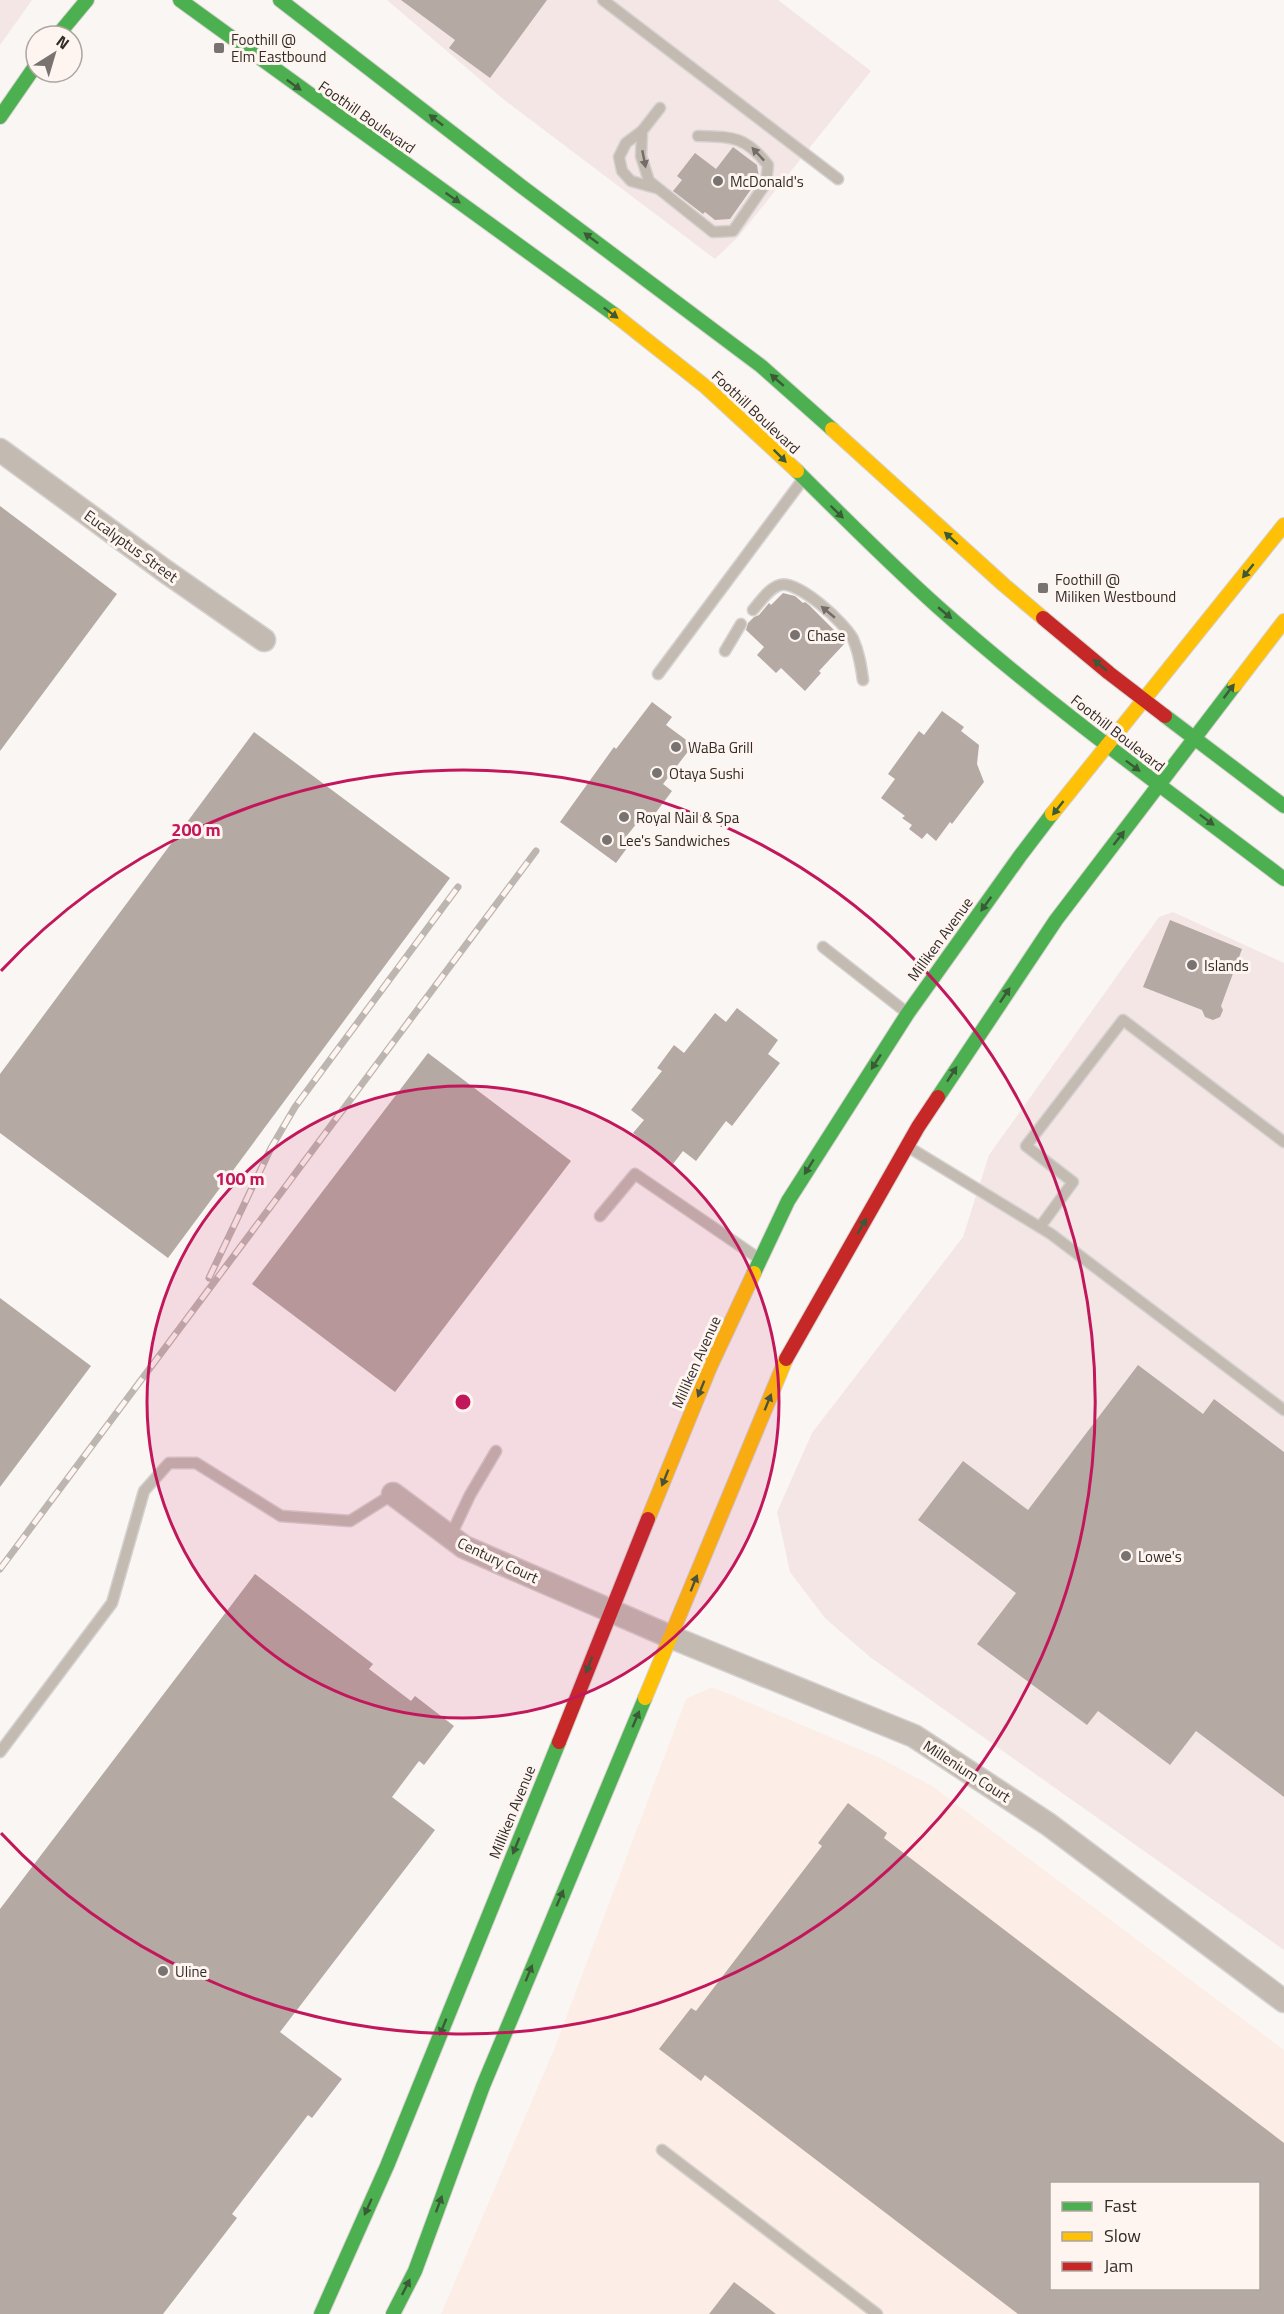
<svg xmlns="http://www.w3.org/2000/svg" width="1284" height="2314" font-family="'Titillium Web',sans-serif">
<rect width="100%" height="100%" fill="#faf6f4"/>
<!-- commercial -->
<g fill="#f4e6e5">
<path d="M 0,0 L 32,0 L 0,45 Z"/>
<path d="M 387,0 L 778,0 L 871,71 L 739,236 L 715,259 L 503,99 Z"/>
<path d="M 1173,912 L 1284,963 L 1284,1950 L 870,1657 L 825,1618 L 790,1572 L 777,1512 L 812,1433 L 963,1237 L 989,1155 L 1159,917 Z"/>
</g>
<!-- built -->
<path fill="#fceee6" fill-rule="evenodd" d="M 712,1687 L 880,1758 L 932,1786 L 1284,2050 L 1284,2314 L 441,2314 L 555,2047 L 686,1699 ZM 1052,2184 L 1258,2184 L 1258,2288 L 1052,2288 Z"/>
<!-- building -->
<g fill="#b5a9a3" fill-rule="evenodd">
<path d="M 401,0 L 547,0 L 490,78 L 449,48 L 455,40 Z"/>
<path d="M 733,147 L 757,165 L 759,178 L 730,219 L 715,220 L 705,212 L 703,214 L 673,191 L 682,180 L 677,176 L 695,153 L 716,169 Z"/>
<path d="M 0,506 L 117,594 L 0,751 Z"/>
<path d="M 783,593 L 795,596 L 803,603 L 805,602 L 809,605 L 846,642 L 819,671 L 821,673 L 805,691 L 781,668 L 776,673 L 757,655 L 764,647 L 746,630 L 748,623 L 754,617 L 759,615 L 769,603 L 771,605 Z"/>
<path d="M 652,702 L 672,717 L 666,725 L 693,745 L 663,784 L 672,791 L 648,823 L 641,818 L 621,843 L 627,848 L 616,863 L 560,822 L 614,747 L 616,749 Z"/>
<path d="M 942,711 L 964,727 L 961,731 L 979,745 L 977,764 L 984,782 L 952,824 L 950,822 L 936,841 L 927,833 L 922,839 L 909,829 L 912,825 L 902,818 L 905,816 L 881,798 L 895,779 L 888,774 L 919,731 L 924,735 Z"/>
<path d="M 254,732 L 450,878 L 168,1258 L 0,1133 L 0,1074 Z"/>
<path d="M 1170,920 L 1242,949 L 1221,1006 L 1223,1010 L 1220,1017 L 1213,1020 L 1205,1017 L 1202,1010 L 1143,987 Z"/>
<path d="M 737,1008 L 778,1040 L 768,1054 L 780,1063 L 732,1126 L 726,1121 L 696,1161 L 683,1151 L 673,1164 L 633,1133 L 644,1120 L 631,1110 L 662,1071 L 657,1068 L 674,1045 L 684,1053 L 715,1013 L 726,1022 Z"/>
<path d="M 428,1053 L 571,1161 L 395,1392 L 252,1284 Z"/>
<path d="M 0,1298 L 91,1366 L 0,1487 Z"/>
<path d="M 1138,1365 L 1203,1414 L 1214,1399 L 1284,1452 L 1284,1797 L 1196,1731 L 1170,1765 L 1098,1711 L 1087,1725 L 977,1644 L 1016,1593 L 918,1520 L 963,1461 L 1028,1510 Z"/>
<path d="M 255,1574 L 373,1664 L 369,1669 L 411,1701 L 415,1696 L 454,1726 L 424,1765 L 419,1761 L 392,1797 L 435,1830 L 280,2032 L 342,2079 L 312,2118 L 308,2115 L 232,2214 L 237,2218 L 163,2314 L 0,2314 L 0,1909 Z"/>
<path d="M 848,1803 L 887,1833 L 884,1838 L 1284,2143 L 1284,2314 L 1018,2314 L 705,2075 L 701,2081 L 659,2049 L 691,2008 L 696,2011 L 822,1846 L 818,1843 ZM 1052,2184 L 1258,2184 L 1258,2289 L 1052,2289 Z"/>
<path d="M 734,2282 L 776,2314 L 709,2314 Z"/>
</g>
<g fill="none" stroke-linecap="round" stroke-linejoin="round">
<!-- lane casing -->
<g stroke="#d5d2d0" stroke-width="13">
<g id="lane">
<path d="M 603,0 L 838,179"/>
<path d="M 660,108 L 642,131 L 641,156 L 649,181 L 713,232 L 733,231 L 766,183 L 768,165 C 745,136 733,137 698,136"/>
<path d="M 642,131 L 626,143 L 619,157 L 622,171 L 631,181 L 656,188"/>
<path d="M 753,610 C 761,601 769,588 780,585 C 798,580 845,623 853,639 C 859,652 861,666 863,680"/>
<path d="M 725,651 L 741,624"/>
<path d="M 658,674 L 801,482"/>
<path d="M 823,947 L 906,1012"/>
<path d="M 910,1148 L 1051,1234 L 1284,1410"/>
<path d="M 600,1216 L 635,1174 L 758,1258"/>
<path d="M 1040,1227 L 1073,1182 L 1026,1146 L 1123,1020 L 1284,1142"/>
<path d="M 450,1537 L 470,1495 L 496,1451"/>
<path d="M 0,1752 L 112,1603 L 144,1491 L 169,1463 L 196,1463 L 281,1516 L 350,1521 L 393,1494"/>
<path d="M 662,2150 L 877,2314"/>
</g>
</g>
<!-- street casing -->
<g stroke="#d5d2d0" stroke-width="25">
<g id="street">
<path d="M 0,450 L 165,571 L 264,640"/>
<path d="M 393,1494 L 464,1547 L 671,1637 L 914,1736 L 1048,1824 L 1284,2001"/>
</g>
</g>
<!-- fast casing -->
<g stroke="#d5d2d0" stroke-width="16">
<g id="fast">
<path d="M 180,0 L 615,315"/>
<path d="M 280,0 L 521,186 L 761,366 L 832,429"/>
<path d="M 57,36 L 87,0"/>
<path d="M 0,117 L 36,65"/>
<path d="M 797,471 C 843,517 889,563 938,607 C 1047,704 1167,790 1284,879"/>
<path d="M 1165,716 L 1284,806"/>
<path d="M 938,1097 L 1056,920 L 1235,685"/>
<path d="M 754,1273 L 788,1201 L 908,1013 L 1020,856 L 1052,814"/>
<path d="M 321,2314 L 387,2166 L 559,1742"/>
<path d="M 393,2314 L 415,2271 L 483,2086 L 645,1698"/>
</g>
</g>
<!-- slow casing -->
<g stroke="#d5d2d0" stroke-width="16">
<g id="slow">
<path d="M 615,315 L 706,387 L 797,471"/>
<path d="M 832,429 L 1004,585 L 1043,618"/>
<path d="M 1235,685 L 1284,621"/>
<path d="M 1052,814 L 1284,525"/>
<path d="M 648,1519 L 710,1367 L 754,1273"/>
<path d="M 645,1698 L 786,1359"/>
</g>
</g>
<!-- jam casing -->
<g stroke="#d5d2d0" stroke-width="16">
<g id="jam">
<path d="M 1043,618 L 1109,673 L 1165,716"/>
<path d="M 786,1359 L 918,1127 L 938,1097"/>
<path d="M 559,1742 L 648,1519"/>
</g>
</g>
<!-- lane -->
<use href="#lane" stroke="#c3bab2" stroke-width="10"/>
<!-- street -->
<use href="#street" stroke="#c3bab2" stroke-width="22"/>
<!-- fast -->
<use href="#fast" stroke="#4caf50" stroke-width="14"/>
<!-- slow -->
<use href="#slow" stroke="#ffc107" stroke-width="14"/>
<!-- jam -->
<use href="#jam" stroke="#c62828" stroke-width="14"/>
<!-- rail casing -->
<g stroke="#bdb6b0" stroke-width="7">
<g id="rail">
<path d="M 209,1278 L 271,1148 L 295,1107 L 458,887"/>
<path d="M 0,1569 L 536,851"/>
</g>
</g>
<!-- rail -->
<use href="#rail" stroke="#fef5f0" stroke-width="4.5" stroke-dasharray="14" stroke-linecap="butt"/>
</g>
<!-- one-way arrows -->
<defs><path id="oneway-solid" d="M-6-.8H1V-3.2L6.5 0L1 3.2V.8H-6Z" transform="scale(1.5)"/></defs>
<g fill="#3b5a37">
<use href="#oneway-solid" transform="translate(294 85) rotate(36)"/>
<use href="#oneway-solid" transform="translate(436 120) rotate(-142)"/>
<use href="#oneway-solid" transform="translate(453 198) rotate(35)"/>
<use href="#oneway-solid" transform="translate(591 238) rotate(-143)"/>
<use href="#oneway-solid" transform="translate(611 313) rotate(37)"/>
<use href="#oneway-solid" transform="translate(777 380) rotate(-139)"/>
<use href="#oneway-solid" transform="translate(780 456) rotate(45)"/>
<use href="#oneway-solid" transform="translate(837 512) rotate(44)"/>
<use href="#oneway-solid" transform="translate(951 538) rotate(-138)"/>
<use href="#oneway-solid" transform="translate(1248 571) rotate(129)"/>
<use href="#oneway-solid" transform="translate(945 613) rotate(40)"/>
<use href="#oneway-solid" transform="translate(1100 665) rotate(-140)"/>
<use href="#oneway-solid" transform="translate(1229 691) rotate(-53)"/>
<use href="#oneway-solid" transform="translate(1133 766) rotate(37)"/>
<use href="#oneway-solid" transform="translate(1058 808) rotate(128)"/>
<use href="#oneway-solid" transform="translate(1207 820) rotate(37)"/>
<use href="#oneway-solid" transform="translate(1119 838) rotate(-52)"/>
<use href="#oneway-solid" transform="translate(986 904) rotate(126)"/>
<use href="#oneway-solid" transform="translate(1005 995) rotate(-56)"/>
<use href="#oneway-solid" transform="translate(876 1062) rotate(123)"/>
<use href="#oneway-solid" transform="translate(952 1074) rotate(-57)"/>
<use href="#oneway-solid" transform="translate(809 1167) rotate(122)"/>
<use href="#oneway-solid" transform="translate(862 1226) rotate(-60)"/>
<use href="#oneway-solid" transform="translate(701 1389) rotate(112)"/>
<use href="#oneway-solid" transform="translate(768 1402) rotate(-68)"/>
<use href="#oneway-solid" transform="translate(665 1478) rotate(112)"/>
<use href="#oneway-solid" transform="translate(694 1583) rotate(-68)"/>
<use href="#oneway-solid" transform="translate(589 1665) rotate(112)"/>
<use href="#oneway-solid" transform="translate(636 1719) rotate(-67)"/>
<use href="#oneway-solid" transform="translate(516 1846) rotate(112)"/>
<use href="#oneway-solid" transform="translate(560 1898) rotate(-67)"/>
<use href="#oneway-solid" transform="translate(529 1973) rotate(-68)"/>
<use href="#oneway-solid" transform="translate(443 2027) rotate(112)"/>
<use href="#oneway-solid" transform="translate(439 2204) rotate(-70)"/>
<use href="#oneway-solid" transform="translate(368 2207) rotate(114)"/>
<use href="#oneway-solid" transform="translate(406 2287) rotate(-63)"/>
</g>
<g fill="#736c67">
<use href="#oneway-solid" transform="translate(758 154) rotate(-133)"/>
<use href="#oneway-solid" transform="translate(644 159) rotate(79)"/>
<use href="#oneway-solid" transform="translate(828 612) rotate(-140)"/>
</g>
<!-- distance rings -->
<circle cx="463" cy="1402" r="316" fill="#c2185b" fill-opacity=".12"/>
<g fill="none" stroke="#c2185b" stroke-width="3">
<circle cx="463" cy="1402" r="316"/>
<path d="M1 971A632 632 0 1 1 1 1833"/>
</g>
<!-- markers -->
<g fill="#787370" stroke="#fef5f0" stroke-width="2">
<rect x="213" y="42" width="12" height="12" rx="3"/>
<circle cx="718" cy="181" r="6"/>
<rect x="1037" y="582" width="12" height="12" rx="3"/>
<circle cx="795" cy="635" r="6"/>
<circle cx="676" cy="747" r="6"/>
<circle cx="657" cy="773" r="6"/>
<circle cx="624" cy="817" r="6"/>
<circle cx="607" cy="840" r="6"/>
<circle cx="1192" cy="965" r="6"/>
<circle cx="1126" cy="1556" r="6"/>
<circle cx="163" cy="1971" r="6"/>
</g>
<g text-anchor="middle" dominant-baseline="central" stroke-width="6" stroke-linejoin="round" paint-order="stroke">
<!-- poi labels -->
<g font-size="15" fill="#322c29" stroke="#fef5f0" text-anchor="start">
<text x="231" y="39">Foothill @<tspan x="231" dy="17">Elm Eastbound</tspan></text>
<text x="730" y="181">McDonald's</text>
<text x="1055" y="579">Foothill @<tspan x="1055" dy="17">Miliken Westbound</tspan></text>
<text x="807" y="635">Chase</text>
<text x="688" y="747">WaBa Grill</text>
<text x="669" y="773">Otaya Sushi</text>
<text x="636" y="817">Royal Nail &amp; Spa</text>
<text x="619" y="840">Lee's Sandwiches</text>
<text x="1204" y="965">Islands</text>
<text x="1138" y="1556">Lowe's</text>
<text x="175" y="1971">Uline</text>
</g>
<!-- street labels -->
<g font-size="15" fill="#322c29" stroke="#fef5f0">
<text transform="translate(367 117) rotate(35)">Foothill Boulevard</text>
<text transform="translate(756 412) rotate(43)">Foothill Boulevard</text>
<text transform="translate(131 546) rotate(36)">Eucalyptus Street</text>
<text transform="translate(1118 733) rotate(38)">Foothill Boulevard</text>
<text transform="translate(940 939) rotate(-54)">Milliken Avenue</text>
<text transform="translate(696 1362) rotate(-66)">Milliken Avenue</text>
<text transform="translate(498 1560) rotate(25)">Century Court</text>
<text transform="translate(967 1771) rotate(33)">Millenium Court</text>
<text transform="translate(512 1812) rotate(-68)">Milliken Avenue</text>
</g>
</g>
<circle cx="463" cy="1402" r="9" fill="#c2185b" stroke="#fef5f0" stroke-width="3"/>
<g font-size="18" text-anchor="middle" font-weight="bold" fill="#c2185b" stroke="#fef5f0" stroke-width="6" stroke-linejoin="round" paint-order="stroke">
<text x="196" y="836">200 m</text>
<text x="240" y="1185">100 m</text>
</g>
<!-- legend -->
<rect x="1050" y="2182" width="210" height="108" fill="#fef5f0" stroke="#aca5a0" stroke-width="1.5"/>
<rect x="1062" y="2202" width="30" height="9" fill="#4caf50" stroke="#aca5a0" stroke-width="1.5"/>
<text x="1104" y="2212" font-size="18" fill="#322c29">Fast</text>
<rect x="1062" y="2232" width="30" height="9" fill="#ffc107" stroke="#aca5a0" stroke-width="1.5"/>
<text x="1104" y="2242" font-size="18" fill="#322c29">Slow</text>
<rect x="1062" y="2262" width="30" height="9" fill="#c62828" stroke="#aca5a0" stroke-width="1.5"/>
<text x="1104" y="2272" font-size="18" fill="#322c29">Jam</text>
<!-- north arrow -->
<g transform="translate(54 54) rotate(37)"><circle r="28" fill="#fef5f0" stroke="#aca5a0" stroke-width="1.5"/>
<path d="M0-4.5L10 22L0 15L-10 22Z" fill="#787370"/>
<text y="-9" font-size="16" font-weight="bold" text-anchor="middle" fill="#322c29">N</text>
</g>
</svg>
